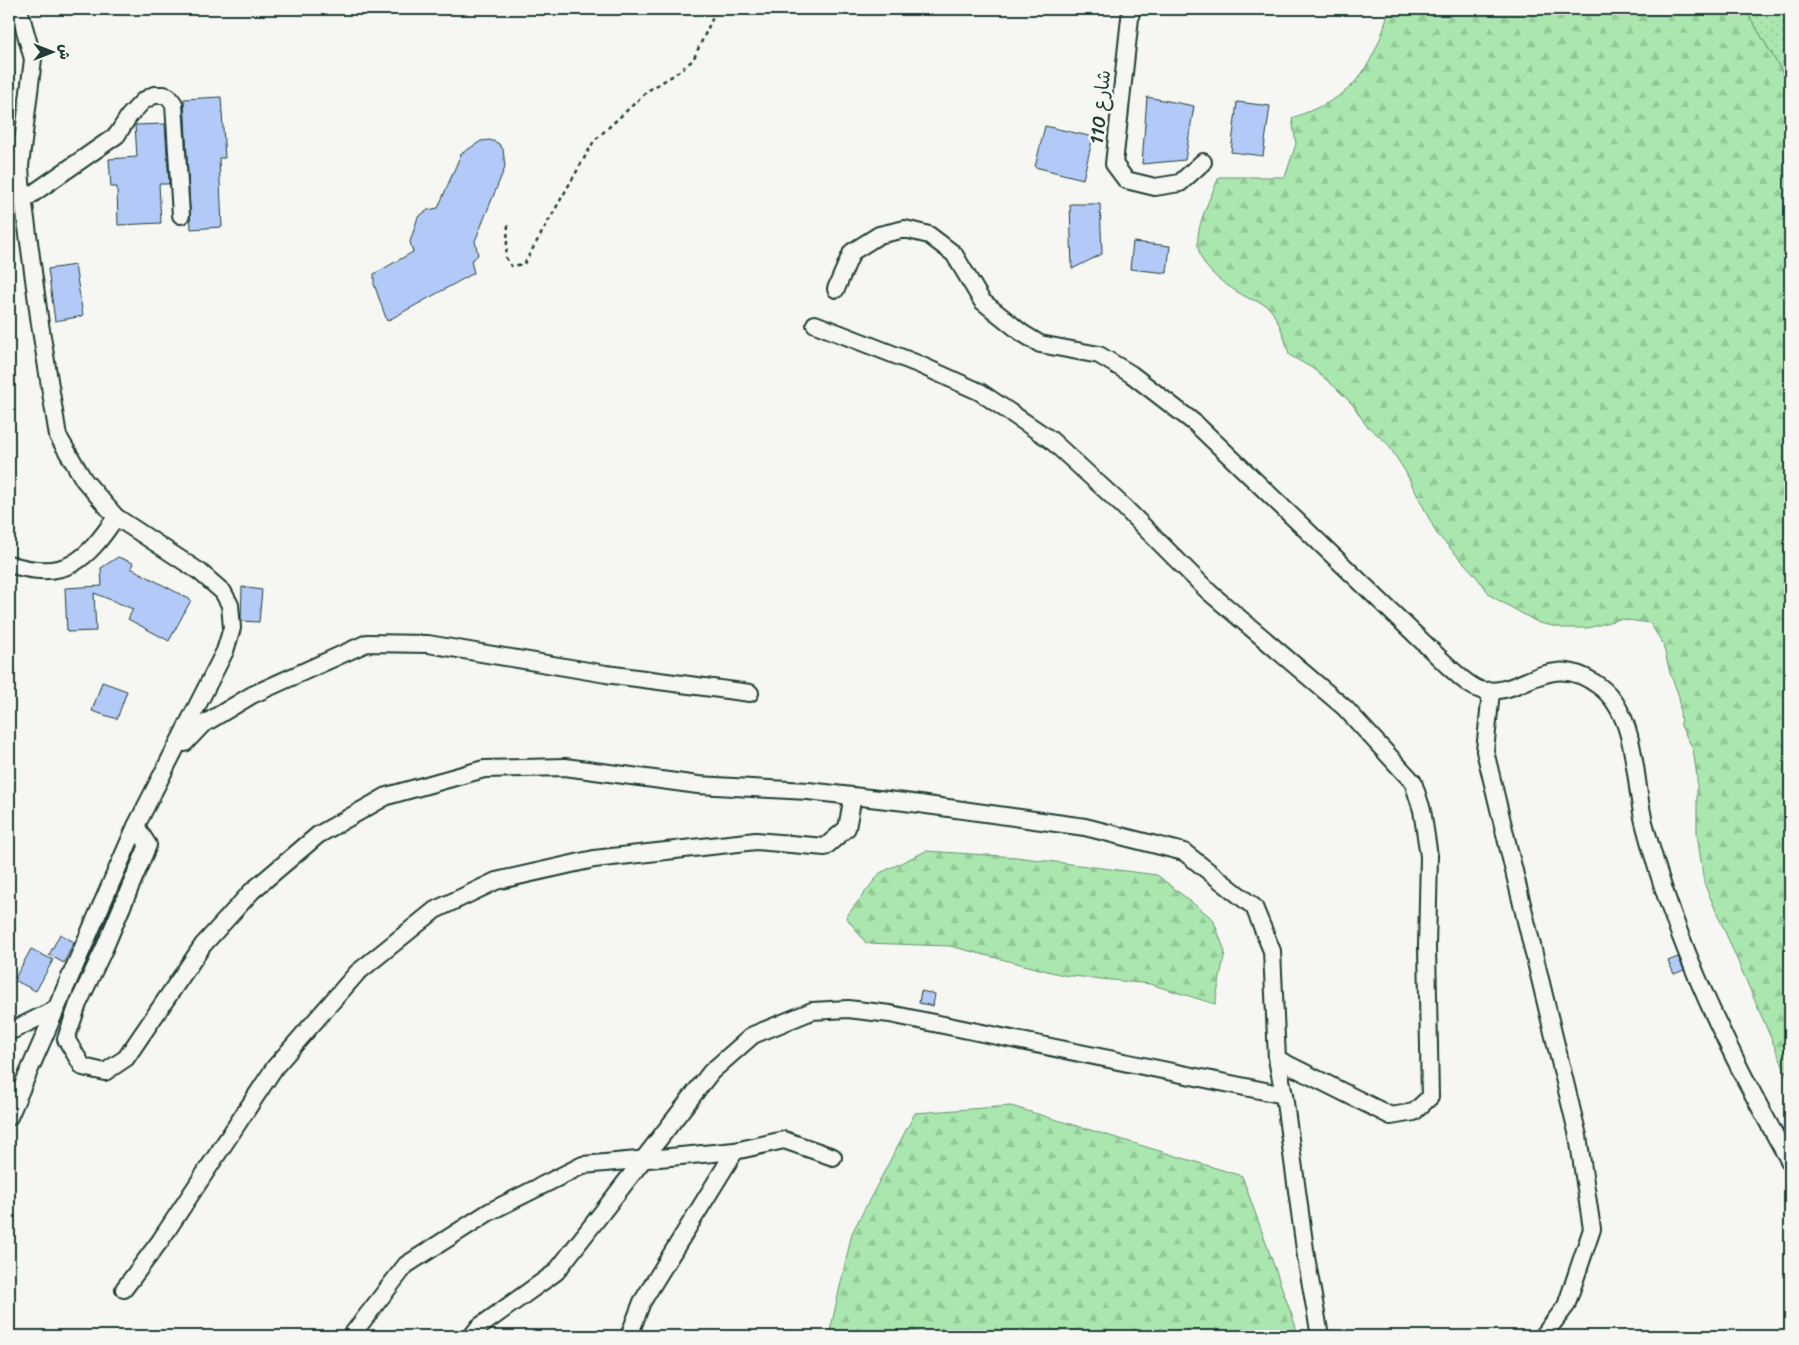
<svg xmlns="http://www.w3.org/2000/svg" width="1799" height="1345" font-family="Sriracha,'Playpen Sans Arabic',sans-serif">
<defs>
<pattern id="grass-dots" width="8" height="8" patternUnits="userSpaceOnUse" patternTransform="scale(1.25)"><rect width="8" height="8" fill="#aae7ae"/><path d="M2 2h.1M6 6h.1" fill="none" stroke="#92c796" stroke-width="1.8" stroke-linecap="round"/></pattern>
<pattern id="forest-firs" width="22" height="20" patternUnits="userSpaceOnUse" patternTransform="scale(1.25)"><rect width="22" height="20" fill="#aae7ae"/><path d="M5 1l3.5 6h-7zM16 11l3.5 6h-7z" fill="#92c796"/></pattern>
</defs>
<rect width="100%" height="100%" fill="#f6f6f2"/>
<filter id="ink" filterUnits="userSpaceOnUse"><feTurbulence type="fractalNoise" baseFrequency=".02" numOctaves="2"/><feDisplacementMap in="SourceGraphic" scale="10" xChannelSelector="R" yChannelSelector="G"/><feConvolveMatrix kernelMatrix="1 2 1 2 8 2 1 2 1" color-interpolation-filters="sRGB"/></filter>
<g filter="url(#ink)">
<!-- grass -->
<path fill="url(#grass-dots)" stroke="#649271" d="M 1745,9 L 1790,9 L 1790,85 Z"/>
<!-- forest -->
<g fill="url(#forest-firs)" stroke="#649271">
<path d="M 1390,9 L 1745,9 L 1790,85 L 1790,1082 L 1704,883 L 1697,833 L 1697,776 L 1693,749 L 1681,726 L 1679,696 L 1670,673 L 1663,644 L 1650,623 L 1620,619 L 1588,628 L 1563,628 L 1539,623 L 1491,596 L 1475,575 L 1437,534 L 1405,471 L 1387,443 L 1366,425 L 1353,405 L 1335,387 L 1312,368 L 1289,355 C 1285,339 1280,322 1270,309 C 1265,302 1253,301 1246,297 C 1180,260 1193,237 1219,177 L 1285,177 L 1296,144 L 1292,118 C 1335,102 1358,90 1377,46 C 1383,34 1385,21 1390,9 Z"/>
<path d="M 926,851 L 1016,857 L 1157,875 L 1213,919 L 1225,952 L 1215,1004 L 1150,984 L 1063,975 L 950,946 L 866,943 L 846,917 L 880,873 Z"/>
<path d="M 1011,1106 L 1242,1176 L 1296,1327 L 1294,1336 L 829,1336 L 852,1233 L 915,1113 Z"/>
</g>
<!-- building -->
<g fill="#b3caf9" stroke="#1f3d34">
<path d="M 221,97 L 225,158 L 219,158 L 222,227 L 191,229 L 184,99 Z"/>
<path d="M 1147,97 L 1194,106 L 1185,160 L 1142,164 Z"/>
<path d="M 1237,102 L 1270,106 L 1263,156 L 1231,152 Z"/>
<path d="M 165,124 L 169,184 L 159,184 L 161,223 L 118,225 L 117,187 L 111,187 L 109,159 L 137,157 L 135,125 Z"/>
<path d="M 1045,126 L 1093,137 L 1083,179 L 1035,167 Z"/>
<path d="M 490,140 L 498,143 L 503,149 L 505,167 L 475,241 L 478,255 L 471,261 L 474,273 L 387,321 L 374,284 L 374,274 L 413,252 L 410,242 L 418,217 L 428,210 L 438,208 L 461,154 L 481,141 Z"/>
<path d="M 1070,204 L 1100,204 L 1102,254 L 1072,269 Z"/>
<path d="M 1133,242 L 1170,246 L 1167,273 L 1130,269 Z"/>
<path d="M 75,265 L 83,316 L 55,321 L 48,269 Z"/>
<path d="M 118,557 L 133,563 L 131,568 L 191,600 L 169,641 L 128,619 L 133,609 L 94,593 L 96,631 L 67,632 L 65,588 L 102,586 L 101,568 Z"/>
<path d="M 242,587 L 262,590 L 259,622 L 241,621 Z"/>
<path d="M 102,682 L 127,691 L 117,719 L 92,711 Z"/>
<path d="M 60,934 L 74,942 L 64,963 L 49,955 Z"/>
<path d="M 31,949 L 53,960 L 36,991 L 14,980 Z"/>
<path d="M 1678,957 L 1684,970 L 1674,974 L 1668,961 Z"/>
<path d="M 921,991 L 935,994 L 933,1006 L 919,1003 Z"/>
</g>
<g fill="none" stroke-linecap="round" stroke-linejoin="round">
<!-- minor casing -->
<g stroke="#1f3d34" stroke-width="20">
<g id="minor">
<path d="M 1131,9 L 1114,164 L 1126,180 L 1155,187 L 1180,183 L 1203,162"/>
<path d="M 25,199 L 117,135 L 129,116 L 143,101 L 154,95 L 164,95 L 169,97 L 174,104 L 181,215"/>
<path d="M 836,289 L 852,252 L 879,235 L 905,229 L 929,235 L 954,254 L 982,301 L 1022,333 L 1040,344 L 1099,355 L 1131,374 L 1196,424 L 1450,668 C 1458,675 1470,687 1481,690 C 1523,698 1548,648 1599,686 C 1639,715 1633,783 1645,826 C 1676,945 1730,1056 1790,1162"/>
<path d="M 815,324 L 918,364 L 980,392 L 1051,440 L 1124,507 L 1209,592 L 1345,708 L 1413,782 L 1422,810 L 1429,856 L 1427,947 L 1430,1097 L 1414,1112 L 1391,1116 L 1277,1059"/>
<path d="M 9,564 C 65,582 86,561 116,517"/>
<path d="M 1491,691 L 1485,751 L 1578,1136 L 1592,1229 L 1566,1306 L 1543,1336"/>
<path d="M 185,743 L 202,725 L 252,695 L 367,643 L 428,644 L 606,674 L 750,693"/>
<path d="M 136,826 L 148,845 L 104,949 L 78,1004 L 66,1039 L 83,1067 L 105,1072 L 126,1058 L 203,945 L 252,891 L 318,835 L 387,796 L 484,769 L 565,767 L 698,785 L 808,791 L 905,802 L 1085,827 L 1184,852 L 1254,907 L 1272,951 L 1277,1059 L 1284,1095"/>
<path d="M 9,1032 L 56,1009"/>
<path d="M 9,1117 L 136,826 L 225,651 L 232,628 L 230,605 L 223,592 L 200,572 L 116,517 L 84,480 L 58,436 L 40,324 L 21,182 L 20,166 L 33,59 L 19,9"/>
<path d="M 735,1151 L 784,1140 L 833,1157"/>
<path d="M 124,1289 L 160,1241 L 275,1067 L 357,973 L 435,910 L 496,881 L 594,859 L 756,841 L 825,847 L 847,828 L 853,796"/>
<path d="M 351,1336 L 406,1265 L 489,1212 L 583,1165 L 735,1151 L 642,1302 L 629,1336"/>
<path d="M 472,1336 L 479,1327 L 556,1272 L 711,1072 L 753,1035 L 812,1011 L 848,1009 L 890,1014 L 1284,1095 L 1306,1257 L 1320,1336"/>
</g>
</g>
<!-- path -->
<path stroke="#1f3d34" stroke-width="2.5" stroke-dasharray="4 4" stroke-linecap="butt" d="M 508,225 L 506,258 L 511,266 L 524,264 L 594,141 L 649,90 L 674,75 L 693,60 L 714,15 L 714,9"/>
<!-- minor -->
<use href="#minor" stroke="#f6f6f2" stroke-width="16"/>
</g>
</g>
<g text-anchor="middle" dominant-baseline="central" stroke-width="5" stroke-linejoin="round" paint-order="stroke">
<!-- street labels -->
<g font-size="19" fill="#1f3d34" stroke="#f6f6f2">
<text transform="translate(1100 107) rotate(-84)">شارع 110</text>
</g>
</g>
<!-- margin -->
<rect width="1799" height="1345" fill="none" stroke="#f6f6f2" stroke-width="30"/>
<rect x="15" y="15" width="1769" height="1315" fill="none" stroke="#1f3d34" stroke-width="2" filter="url(#ink)"/>
<!-- north arrow -->
<g transform="translate(52 52) rotate(90)" stroke="#f6f6f2" stroke-width="4" paint-order="stroke">
<path d="M0-4L9 19L0 12L-9 19Z" fill="#1f3d34"/>
<text y="-8" font-size="14" font-weight="bold" text-anchor="middle" fill="#1f3d34">ش</text>
</g>
</svg>
